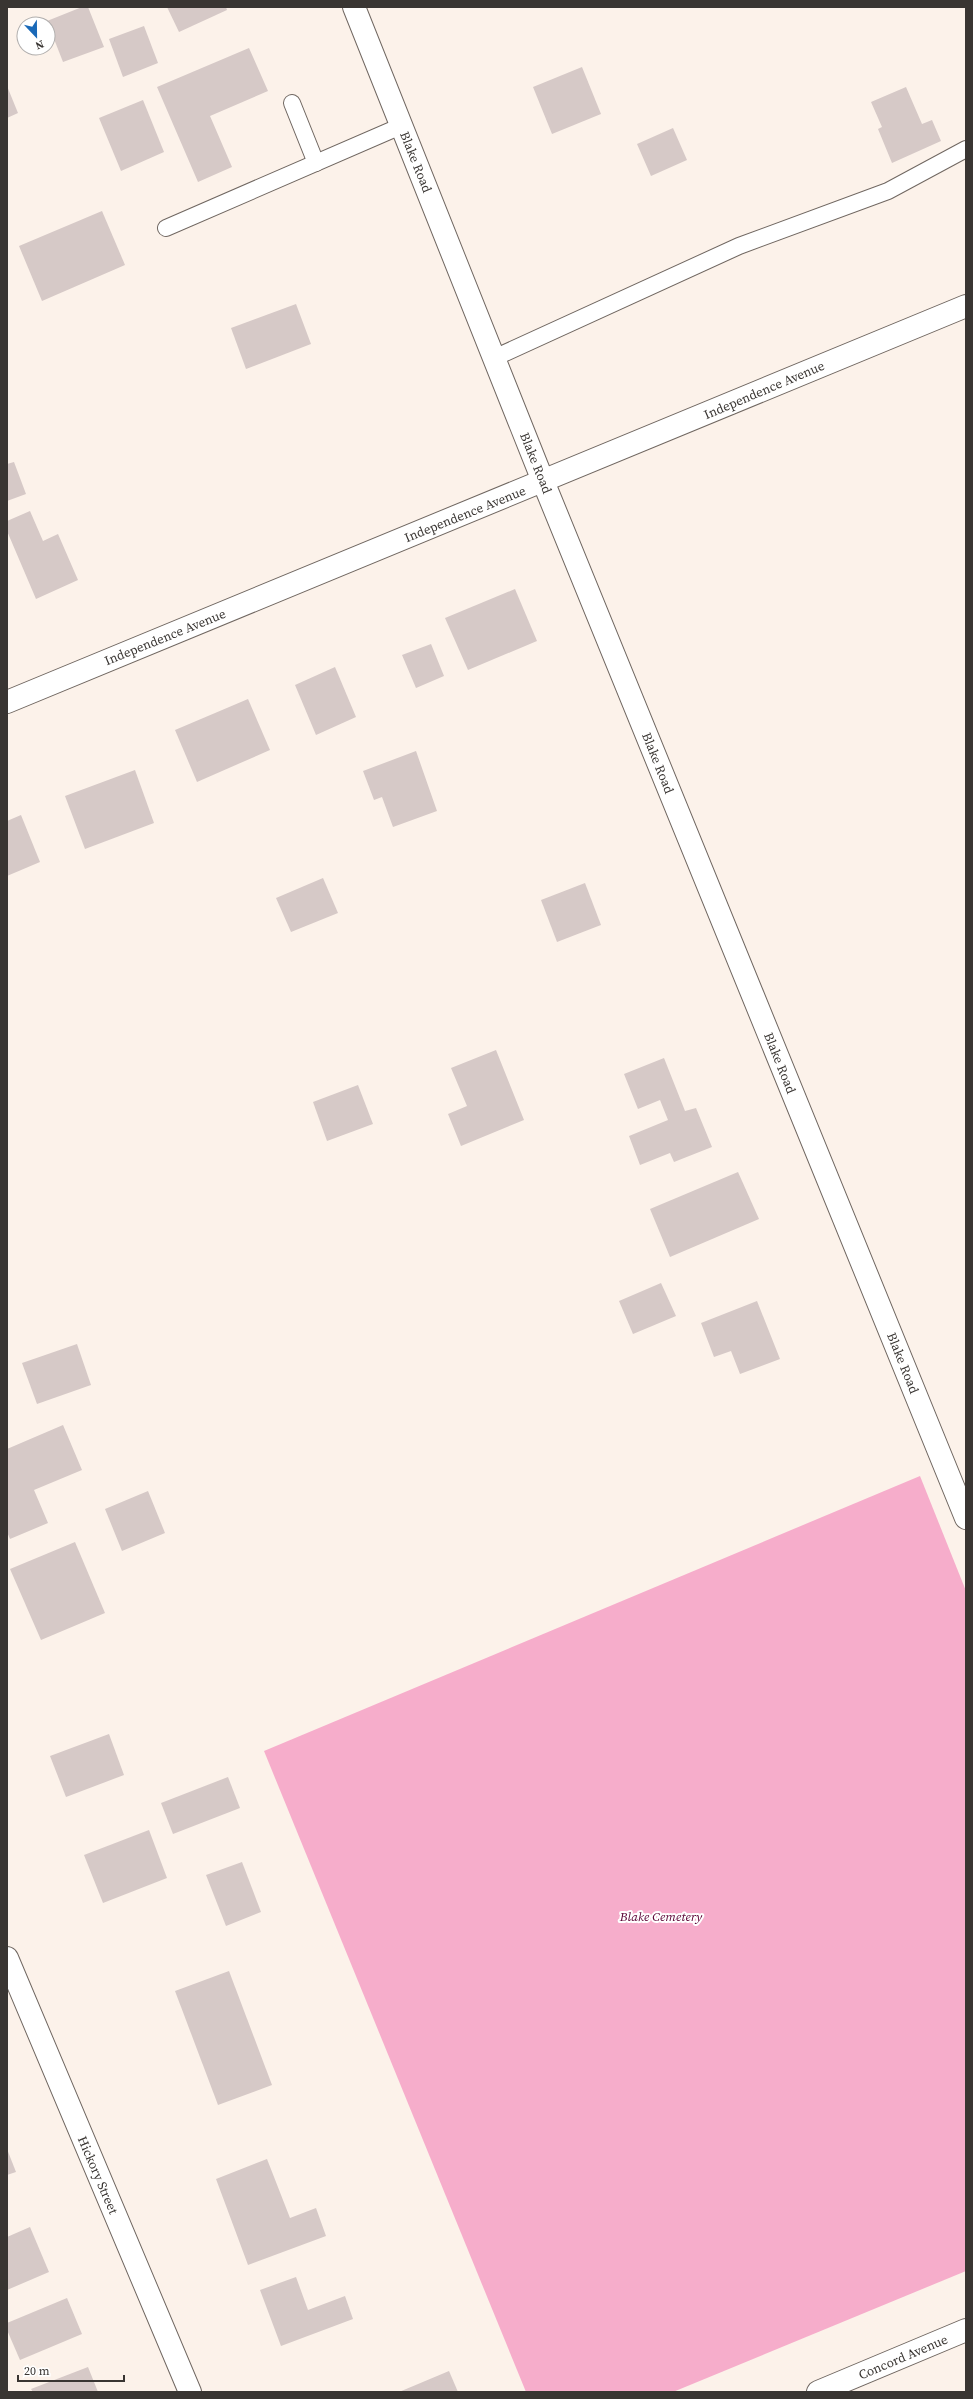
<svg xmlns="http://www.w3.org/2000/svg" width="973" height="2399" font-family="'Source Serif 4',serif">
<rect width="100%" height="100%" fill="#fcf2ea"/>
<!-- green -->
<path fill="#f6adcb" d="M 920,1476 L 966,1591 L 966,2271 L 673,2392 L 526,2392 L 264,1751 Z"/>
<!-- building -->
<g fill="#d6c9c7">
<path d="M 82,7 L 88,7 L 104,47 L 63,62 L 47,21 Z"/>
<path d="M 167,7 L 226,7 L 227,10 L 179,32 Z"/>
<path d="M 144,26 L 158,63 L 123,77 L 109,39 Z"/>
<path d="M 249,48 L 268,91 L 210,116 L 232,167 L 198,182 L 157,87 Z"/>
<path d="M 582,67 L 601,114 L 552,134 L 533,87 Z"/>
<path d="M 7,86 L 18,113 L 7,118 Z"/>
<path d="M 906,87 L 922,124 L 932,120 L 941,141 L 892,163 L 878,129 L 882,127 L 871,102 Z"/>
<path d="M 143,100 L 164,152 L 121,171 L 99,118 Z"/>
<path d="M 673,128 L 687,160 L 651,176 L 637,144 Z"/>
<path d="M 102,211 L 125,265 L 42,301 L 19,246 Z"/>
<path d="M 296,304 L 311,344 L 246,369 L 231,328 Z"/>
<path d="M 14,462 L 26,494 L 7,501 L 7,464 Z"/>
<path d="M 30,511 L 43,541 L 58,534 L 78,580 L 36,599 L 7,531 L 7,521 Z"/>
<path d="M 515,589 L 537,641 L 468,670 L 445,618 Z"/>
<path d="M 431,644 L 444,676 L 416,688 L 402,655 Z"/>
<path d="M 335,667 L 356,717 L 316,735 L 295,685 Z"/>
<path d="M 248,699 L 270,750 L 197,782 L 175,730 Z"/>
<path d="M 416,751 L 437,811 L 393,827 L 382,797 L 374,800 L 363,771 Z"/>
<path d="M 135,770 L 154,823 L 85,849 L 65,796 Z"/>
<path d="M 21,815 L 40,862 L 7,876 L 7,821 Z"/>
<path d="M 323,878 L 338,913 L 291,932 L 276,898 Z"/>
<path d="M 585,883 L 601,925 L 557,942 L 541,900 Z"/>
<path d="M 496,1050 L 524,1120 L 461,1146 L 448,1114 L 467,1106 L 451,1068 Z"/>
<path d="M 664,1058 L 685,1111 L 696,1108 L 712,1147 L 674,1162 L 670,1153 L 640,1165 L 629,1136 L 668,1120 L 660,1100 L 638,1109 L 624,1074 Z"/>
<path d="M 358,1085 L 373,1124 L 327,1141 L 313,1102 Z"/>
<path d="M 738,1172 L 759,1219 L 670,1257 L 650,1209 Z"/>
<path d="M 661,1283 L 676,1316 L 633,1334 L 619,1301 Z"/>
<path d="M 757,1301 L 780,1359 L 740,1374 L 731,1351 L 714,1357 L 701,1323 Z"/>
<path d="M 77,1344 L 91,1385 L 37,1404 L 22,1363 Z"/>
<path d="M 63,1425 L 82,1470 L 34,1490 L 48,1523 L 10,1539 L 7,1532 L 7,1449 Z"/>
<path d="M 148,1491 L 165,1533 L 122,1551 L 105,1509 Z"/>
<path d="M 75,1542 L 105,1613 L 41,1640 L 10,1569 Z"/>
<path d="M 109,1734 L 124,1775 L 66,1797 L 50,1756 Z"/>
<path d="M 228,1777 L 240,1808 L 173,1834 L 161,1803 Z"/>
<path d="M 149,1830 L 167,1878 L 103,1903 L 84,1855 Z"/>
<path d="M 242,1862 L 261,1912 L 226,1926 L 206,1875 Z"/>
<path d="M 229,1971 L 272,2085 L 218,2105 L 175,1991 Z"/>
<path d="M 7,2149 L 16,2172 L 7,2175 Z"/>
<path d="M 267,2159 L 290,2218 L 316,2208 L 326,2236 L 248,2265 L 216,2179 Z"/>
<path d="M 30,2227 L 49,2272 L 7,2290 L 7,2237 Z"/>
<path d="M 296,2277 L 308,2310 L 345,2296 L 353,2319 L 281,2346 L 260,2290 Z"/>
<path d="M 67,2298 L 82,2334 L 20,2360 L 7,2330 L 7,2323 Z"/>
<path d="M 88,2367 L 98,2392 L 33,2392 L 31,2389 Z"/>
<path d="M 449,2371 L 458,2392 L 399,2392 Z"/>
</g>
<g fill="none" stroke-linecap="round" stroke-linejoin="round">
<!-- service casing -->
<g stroke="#706761" stroke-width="18">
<g id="service">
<path d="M 292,103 L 316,163"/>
<path d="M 166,228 L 401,126"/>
<path d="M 494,358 L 739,246 L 888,191 L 966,149"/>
</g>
</g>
<!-- minor casing -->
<g stroke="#706761" stroke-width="24">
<g id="minor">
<path d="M 354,7 L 543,481 L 966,1518"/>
<path d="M 7,702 L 966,306"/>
<path d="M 7,1958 L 190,2392"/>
<path d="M 818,2392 L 966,2330"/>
</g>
</g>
<!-- service -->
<use href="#service" stroke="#fff" stroke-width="16"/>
<!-- minor -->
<use href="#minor" stroke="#fff" stroke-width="22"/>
</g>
<g text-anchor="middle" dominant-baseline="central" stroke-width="4" stroke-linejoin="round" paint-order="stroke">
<!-- street labels -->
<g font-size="13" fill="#393532" stroke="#fff">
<text transform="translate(416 162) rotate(68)">Blake Road</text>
<text transform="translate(764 390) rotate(-23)">Independence Avenue</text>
<text transform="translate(536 463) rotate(68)">Blake Road</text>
<text transform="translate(465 514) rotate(-22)">Independence Avenue</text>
<text transform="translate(165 637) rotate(-22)">Independence Avenue</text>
<text transform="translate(658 763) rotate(68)">Blake Road</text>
<text transform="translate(780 1063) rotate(68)">Blake Road</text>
<text transform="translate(903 1363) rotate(68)">Blake Road</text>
<text transform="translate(98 2175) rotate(67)">Hickory Street</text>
<text transform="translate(903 2357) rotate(-23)">Concord Avenue</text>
</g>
<!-- park labels -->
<g font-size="13" font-style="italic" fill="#590033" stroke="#fff">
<text x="661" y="1916">Blake Cemetery</text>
</g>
</g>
<!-- border -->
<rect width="973" height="2399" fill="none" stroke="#393532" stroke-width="16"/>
<!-- north arrow -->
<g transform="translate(36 36) rotate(158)"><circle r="19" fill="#ffffff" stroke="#b0aead"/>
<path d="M0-3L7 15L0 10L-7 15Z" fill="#1a69b8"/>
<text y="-6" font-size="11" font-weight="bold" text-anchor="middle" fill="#393532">N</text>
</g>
<!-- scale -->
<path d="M18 2375v6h106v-6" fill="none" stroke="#393532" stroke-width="2"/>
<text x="24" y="2375" font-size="12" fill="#393532" stroke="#ffffff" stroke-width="3" paint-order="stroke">20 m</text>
</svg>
